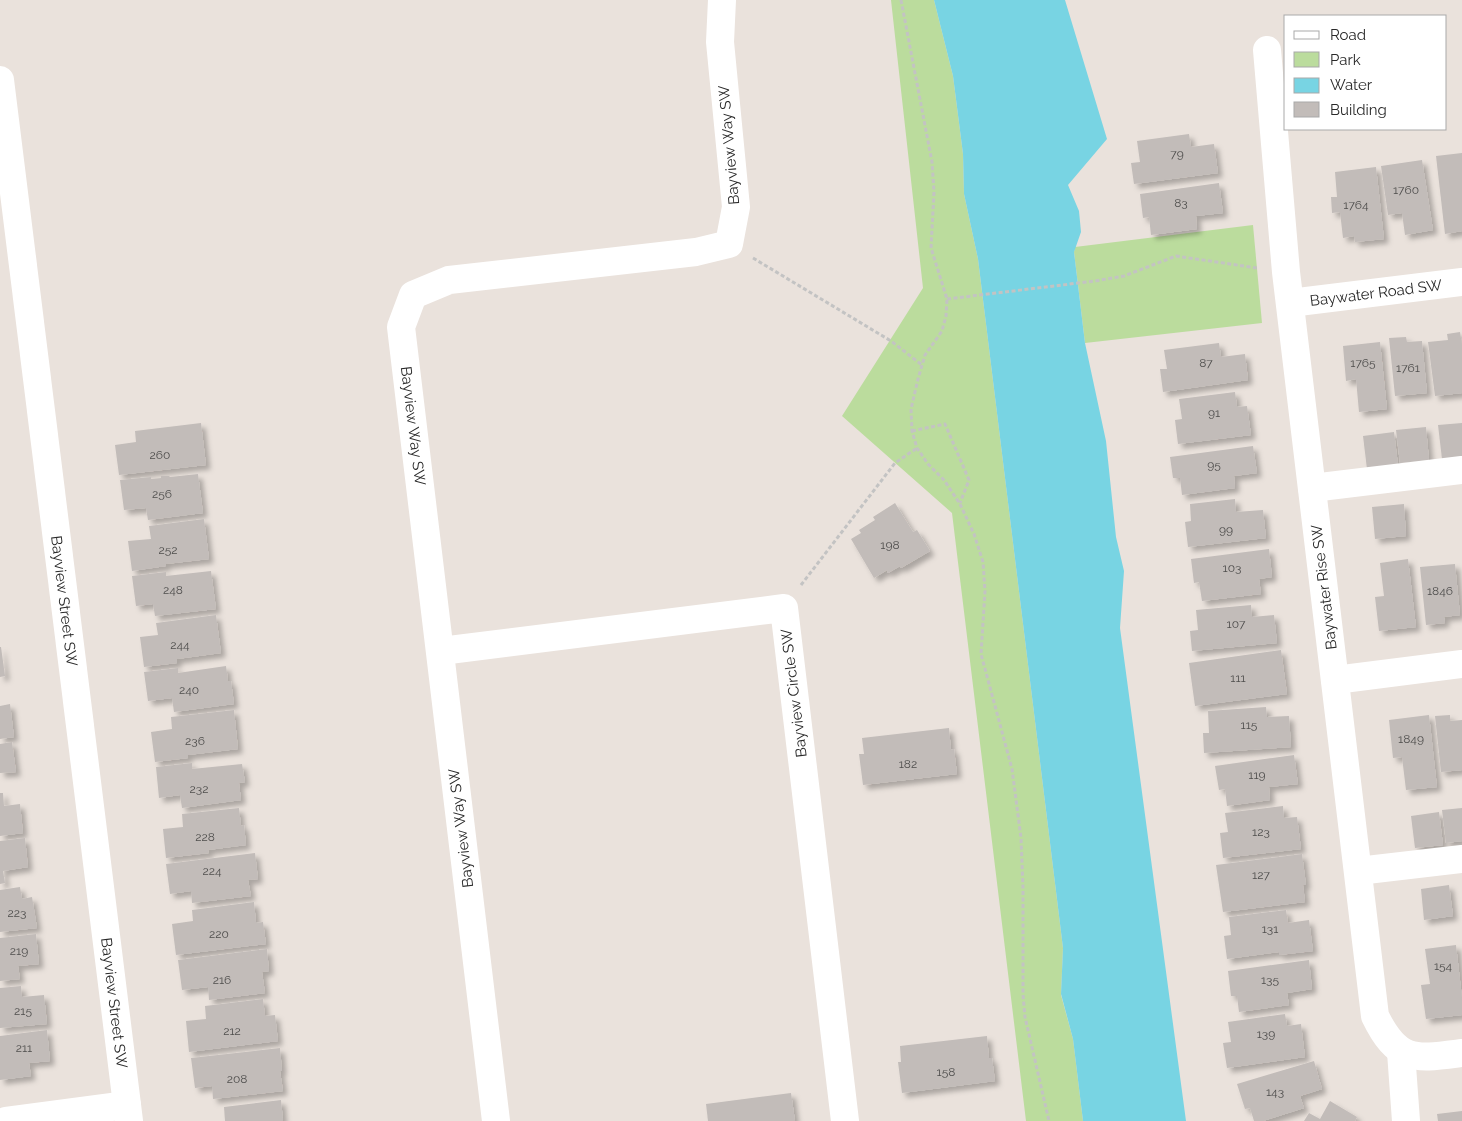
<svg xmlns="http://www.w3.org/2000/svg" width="1462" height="1121" font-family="Raleway,sans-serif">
<defs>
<filter id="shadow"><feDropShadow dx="4.5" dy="4.5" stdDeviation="2.5" flood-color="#0004"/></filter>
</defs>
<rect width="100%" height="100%" fill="#eae2dc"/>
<!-- green -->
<g fill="#bbdc9d">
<path d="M 891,0 L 934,0 L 953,76 L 963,154 L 964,194 L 978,259 L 1063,948 L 1061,995 L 1073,1039 L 1083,1121 L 1026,1121 L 952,513 L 842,416 L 923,288 Z"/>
<path d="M 1253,225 L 1262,323 L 1085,343 L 1074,252 L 1075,247 Z"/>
</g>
<!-- water -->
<path fill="#78d4e3" d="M 934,0 L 1065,0 L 1107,139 L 1068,185 L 1079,211 L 1081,232 L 1074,252 L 1085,343 L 1106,441 L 1116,537 L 1124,571 L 1120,628 L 1186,1121 L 1083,1121 L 1073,1039 L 1061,994 L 1063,948 L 978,259 L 964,194 L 963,154 L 953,76 Z"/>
<!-- building -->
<g fill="#c2bcb9" filter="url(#shadow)">
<path d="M 1189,134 L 1191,147 L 1214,144 L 1218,173 L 1134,184 L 1131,163 L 1140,162 L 1137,141 Z"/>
<path d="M 1462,153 L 1462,231 L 1445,234 L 1436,156 Z"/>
<path d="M 1422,160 L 1433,230 L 1405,235 L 1402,213 L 1388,215 L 1381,166 Z"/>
<path d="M 1376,167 L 1384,239 L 1355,242 L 1354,236 L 1343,238 L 1340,212 L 1332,213 L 1331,197 L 1337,197 L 1335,172 Z"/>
<path d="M 1219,183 L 1223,213 L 1196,216 L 1197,229 L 1151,235 L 1149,217 L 1143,218 L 1140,194 Z"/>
<path d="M 1460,332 L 1462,345 L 1462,393 L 1435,396 L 1428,342 L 1448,340 L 1447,334 Z"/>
<path d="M 1406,337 L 1407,342 L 1422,341 L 1427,393 L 1395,396 L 1389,338 Z"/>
<path d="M 1380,342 L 1387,409 L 1359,412 L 1356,379 L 1346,381 L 1343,346 Z"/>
<path d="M 1219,343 L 1221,357 L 1245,354 L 1248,380 L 1163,392 L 1160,369 L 1167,369 L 1164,350 Z"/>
<path d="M 1235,392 L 1237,407 L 1247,406 L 1251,435 L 1178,444 L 1175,420 L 1182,419 L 1179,399 Z"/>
<path d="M 201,423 L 206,465 L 119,475 L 115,445 L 136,442 L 135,431 Z"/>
<path d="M 1462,423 L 1462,456 L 1442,459 L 1438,425 Z"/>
<path d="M 1426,427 L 1429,460 L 1400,463 L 1396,430 Z"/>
<path d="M 1394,432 L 1398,465 L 1367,469 L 1363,436 Z"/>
<path d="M 1253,446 L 1257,473 L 1234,476 L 1235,488 L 1182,495 L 1180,478 L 1173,478 L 1170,457 Z"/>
<path d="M 198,474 L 203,513 L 148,520 L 146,508 L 124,510 L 120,480 L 151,477 L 151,479 L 161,478 L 161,476 L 169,476 L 170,477 Z"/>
<path d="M 1235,499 L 1236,512 L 1263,510 L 1266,538 L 1188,547 L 1185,522 L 1191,521 L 1190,504 Z"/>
<path d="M 895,503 L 913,532 L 917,530 L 930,551 L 901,568 L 900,566 L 888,573 L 887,570 L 874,578 L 851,539 L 861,533 L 859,530 L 875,520 L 873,517 Z"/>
<path d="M 1404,504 L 1406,536 L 1375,539 L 1372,507 Z"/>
<path d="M 204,519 L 209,559 L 166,564 L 166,566 L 132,571 L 128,541 L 151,539 L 149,526 Z"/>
<path d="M 1269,549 L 1272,577 L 1259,579 L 1261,594 L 1202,601 L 1199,582 L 1194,583 L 1191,559 Z"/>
<path d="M 1408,559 L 1416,627 L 1379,631 L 1375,597 L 1384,596 L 1380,563 Z"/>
<path d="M 1455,564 L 1460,615 L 1444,617 L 1445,623 L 1426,625 L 1420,567 Z"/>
<path d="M 211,571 L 216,609 L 155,616 L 153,604 L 136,606 L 132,576 L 166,572 L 166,576 Z"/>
<path d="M 1251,605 L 1252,617 L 1274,615 L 1277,643 L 1192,651 L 1190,631 L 1198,630 L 1196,610 Z"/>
<path d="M 216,615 L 221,653 L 177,659 L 177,663 L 144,667 L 140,637 L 158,635 L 156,623 Z"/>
<path d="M 0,647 L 1,647 L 5,676 L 0,677 Z"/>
<path d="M 1281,650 L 1287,694 L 1195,706 L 1189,663 Z"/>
<path d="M 226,666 L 228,681 L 231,681 L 234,704 L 174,712 L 172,698 L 148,701 L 144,672 L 178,668 L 178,673 Z"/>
<path d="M 10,704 L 14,737 L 0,739 L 0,706 Z"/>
<path d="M 1266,707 L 1267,717 L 1289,716 L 1291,747 L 1204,753 L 1203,733 L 1209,733 L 1208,711 Z"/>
<path d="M 234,710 L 238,749 L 188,755 L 188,758 L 155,762 L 151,732 L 172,729 L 171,717 Z"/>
<path d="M 1429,715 L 1437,787 L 1406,790 L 1402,757 L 1393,758 L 1389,720 Z"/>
<path d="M 1450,715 L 1450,721 L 1462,720 L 1462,770 L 1441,772 L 1435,716 Z"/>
<path d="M 949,728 L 951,750 L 954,749 L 957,774 L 863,785 L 859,754 L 864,754 L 862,738 Z"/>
<path d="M 12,742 L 16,772 L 0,773 L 0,744 Z"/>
<path d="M 1294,755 L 1298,784 L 1269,787 L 1270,800 L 1227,806 L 1225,789 L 1219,790 L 1215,766 Z"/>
<path d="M 192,763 L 192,769 L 242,764 L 245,782 L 239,783 L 241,800 L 182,808 L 180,795 L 159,798 L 156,767 Z"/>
<path d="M 0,793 L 3,793 L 4,806 L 20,804 L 23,833 L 0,836 Z"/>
<path d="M 1283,806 L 1284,818 L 1297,817 L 1301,849 L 1223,858 L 1220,833 L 1228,832 L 1225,813 Z"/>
<path d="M 239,808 L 241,826 L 244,825 L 246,845 L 208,850 L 209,853 L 166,858 L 163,829 L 183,827 L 182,814 Z"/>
<path d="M 1462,808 L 1462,841 L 1446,843 L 1442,810 Z"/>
<path d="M 1439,812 L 1443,845 L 1415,848 L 1411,816 Z"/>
<path d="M 25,838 L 28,867 L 3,871 L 5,883 L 0,884 L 0,841 Z"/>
<path d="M 255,853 L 258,879 L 248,880 L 251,896 L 192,903 L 191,891 L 170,894 L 166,864 Z"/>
<path d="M 1302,854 L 1306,885 L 1303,885 L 1305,902 L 1223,912 L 1216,865 Z"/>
<path d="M 1449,885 L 1453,916 L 1424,920 L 1421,889 Z"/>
<path d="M 20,887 L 22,899 L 32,897 L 37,928 L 0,932 L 0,890 Z"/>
<path d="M 254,902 L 256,923 L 263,922 L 266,944 L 176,955 L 172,924 L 193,921 L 192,910 Z"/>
<path d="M 1286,910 L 1288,923 L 1309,920 L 1313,951 L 1279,955 L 1279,952 L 1227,959 L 1224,936 L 1231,935 L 1229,917 Z"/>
<path d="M 36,934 L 39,964 L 18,966 L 20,979 L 0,981 L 0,938 Z"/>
<path d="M 1456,945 L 1462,998 L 1462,1015 L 1426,1019 L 1421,985 L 1430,984 L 1425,949 Z"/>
<path d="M 267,949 L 269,971 L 262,972 L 265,993 L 209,1000 L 208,987 L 182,990 L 178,960 Z"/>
<path d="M 1309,960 L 1312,989 L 1287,993 L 1289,1005 L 1239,1012 L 1237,996 L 1231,996 L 1228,971 Z"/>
<path d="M 21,986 L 22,997 L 44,995 L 47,1024 L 0,1028 L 0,988 Z"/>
<path d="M 263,999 L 265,1016 L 275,1015 L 278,1041 L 189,1052 L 186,1021 L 206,1019 L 205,1006 Z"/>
<path d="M 1285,1014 L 1287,1026 L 1301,1024 L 1305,1057 L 1227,1068 L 1223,1043 L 1231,1042 L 1228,1022 Z"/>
<path d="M 47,1030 L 50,1061 L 29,1063 L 31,1076 L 0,1080 L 0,1036 Z"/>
<path d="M 987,1036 L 989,1058 L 992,1058 L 995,1081 L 902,1093 L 898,1062 L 901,1062 L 900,1046 Z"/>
<path d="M 280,1048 L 282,1071 L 280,1071 L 283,1091 L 213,1099 L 212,1086 L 195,1088 L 191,1058 Z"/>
<path d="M 1314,1061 L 1322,1089 L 1300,1096 L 1304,1108 L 1263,1121 L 1254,1121 L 1250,1108 L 1245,1109 L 1237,1084 Z"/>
<path d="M 791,1093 L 795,1121 L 708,1121 L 706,1104 Z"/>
<path d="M 281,1100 L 283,1121 L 225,1121 L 224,1107 Z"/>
<path d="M 1330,1101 L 1357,1117 L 1355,1121 L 1304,1121 L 1309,1113 L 1320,1119 Z"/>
<path d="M 1462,1111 L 1462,1121 L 1438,1121 L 1437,1114 Z"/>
</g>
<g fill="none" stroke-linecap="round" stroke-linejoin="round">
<!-- path -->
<g stroke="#c3c3c3" stroke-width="3" stroke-dasharray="4 2.5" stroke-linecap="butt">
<path d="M 901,0 L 932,162 L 934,192 L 931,248 L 947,299 L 946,316 L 942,331 L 925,355 L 918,379 L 911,409 L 912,431 L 917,448 L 928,464 L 944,480 L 960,504 L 974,534 L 983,562 L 985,591 L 981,654 L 1012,769 L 1021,838 L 1023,888 L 1023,995 L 1025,1017 L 1049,1121"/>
<path d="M 753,258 L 891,341 L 922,365"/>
<path d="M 947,299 L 1095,281 L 1124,276 L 1176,256 L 1257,268"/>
<path d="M 912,431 L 945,424 L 969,480 L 960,503"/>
<path d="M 801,585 L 895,463 L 917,448"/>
</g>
<!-- minor -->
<g stroke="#fff" stroke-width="28">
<path d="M 1267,50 L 1286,272 L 1375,1016 C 1398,1063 1415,1059 1462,1053"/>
<path d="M 0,80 L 129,1121"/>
<path d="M 1290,303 L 1462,282"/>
<path d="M 1312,488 L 1462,470"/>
<path d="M 441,651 L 784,608 L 845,1121"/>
<path d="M 1335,680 L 1462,664"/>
<path d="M 1358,871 L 1462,859"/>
<path d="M 1401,1052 L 1406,1121"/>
<path d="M 6,1121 L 127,1105"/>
<path d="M 496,1121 L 401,327 L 413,295 L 449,280 L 696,252 L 729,244 L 736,207 L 720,42 L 722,0"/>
</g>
</g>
<g text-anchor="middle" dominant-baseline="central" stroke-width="4" stroke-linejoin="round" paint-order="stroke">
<!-- number labels -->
<g font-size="12" fill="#4f4e4d">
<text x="1177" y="154">79</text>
<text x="1406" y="190">1760</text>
<text x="1181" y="203">83</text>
<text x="1356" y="205">1764</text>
<text x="1206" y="363">87</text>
<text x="1363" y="363">1765</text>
<text x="1408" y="368">1761</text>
<text x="1214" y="413">91</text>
<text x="160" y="455">260</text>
<text x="1214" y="465">95</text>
<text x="162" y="494">256</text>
<text x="1226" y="530">99</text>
<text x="890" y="545">198</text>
<text x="168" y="550">252</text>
<text x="1232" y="568">103</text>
<text x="173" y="590">248</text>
<text x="1440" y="591">1846</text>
<text x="1236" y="624">107</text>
<text x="180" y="645">244</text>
<text x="1238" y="678">111</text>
<text x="189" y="690">240</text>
<text x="1249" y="725">115</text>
<text x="1411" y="739">1849</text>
<text x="195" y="741">236</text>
<text x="908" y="764">182</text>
<text x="1257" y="775">119</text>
<text x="199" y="789">232</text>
<text x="1261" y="832">123</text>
<text x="205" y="837">228</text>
<text x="212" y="871">224</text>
<text x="1261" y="875">127</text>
<text x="17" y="913">223</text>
<text x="1270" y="929">131</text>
<text x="219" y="934">220</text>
<text x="19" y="951">219</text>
<text x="1443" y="966">154</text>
<text x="222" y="980">216</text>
<text x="1270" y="980">135</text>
<text x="23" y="1011">215</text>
<text x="232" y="1031">212</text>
<text x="1266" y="1034">139</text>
<text x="24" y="1048">211</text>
<text x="946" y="1072">158</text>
<text x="237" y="1079">208</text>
<text x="1275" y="1092">143</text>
</g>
<!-- street labels -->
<g font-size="15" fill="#292929" stroke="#fff">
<text transform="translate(729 145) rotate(-95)">Bayview Way SW</text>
<text transform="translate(1376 293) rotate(-7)">Baywater Road SW</text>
<text transform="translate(413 426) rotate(83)">Bayview Way SW</text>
<text transform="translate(1324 587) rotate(-97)">Baywater Rise SW</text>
<text transform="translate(64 601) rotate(83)">Bayview Street SW</text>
<text transform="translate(794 693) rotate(-97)">Bayview Circle SW</text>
<text transform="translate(461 828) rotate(-97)">Bayview Way SW</text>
<text transform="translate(114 1003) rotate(83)">Bayview Street SW</text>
</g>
</g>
<!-- legend -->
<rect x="1284" y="15" width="162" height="115" fill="#ffffff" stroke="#a9a9a9"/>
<rect x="1294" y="31" width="25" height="8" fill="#ffffff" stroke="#a9a9a9"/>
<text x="1330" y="40" font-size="15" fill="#292929">Road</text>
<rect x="1294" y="52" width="25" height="15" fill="#bbdc9d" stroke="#a9a9a9"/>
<text x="1330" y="65" font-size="15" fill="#292929">Park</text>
<rect x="1294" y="78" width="25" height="15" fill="#78d4e3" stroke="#a9a9a9"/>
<text x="1330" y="90" font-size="15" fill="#292929">Water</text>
<rect x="1294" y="102" width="25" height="15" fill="#c2bcb9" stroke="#a9a9a9"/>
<text x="1330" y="115" font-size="15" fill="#292929">Building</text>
</svg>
